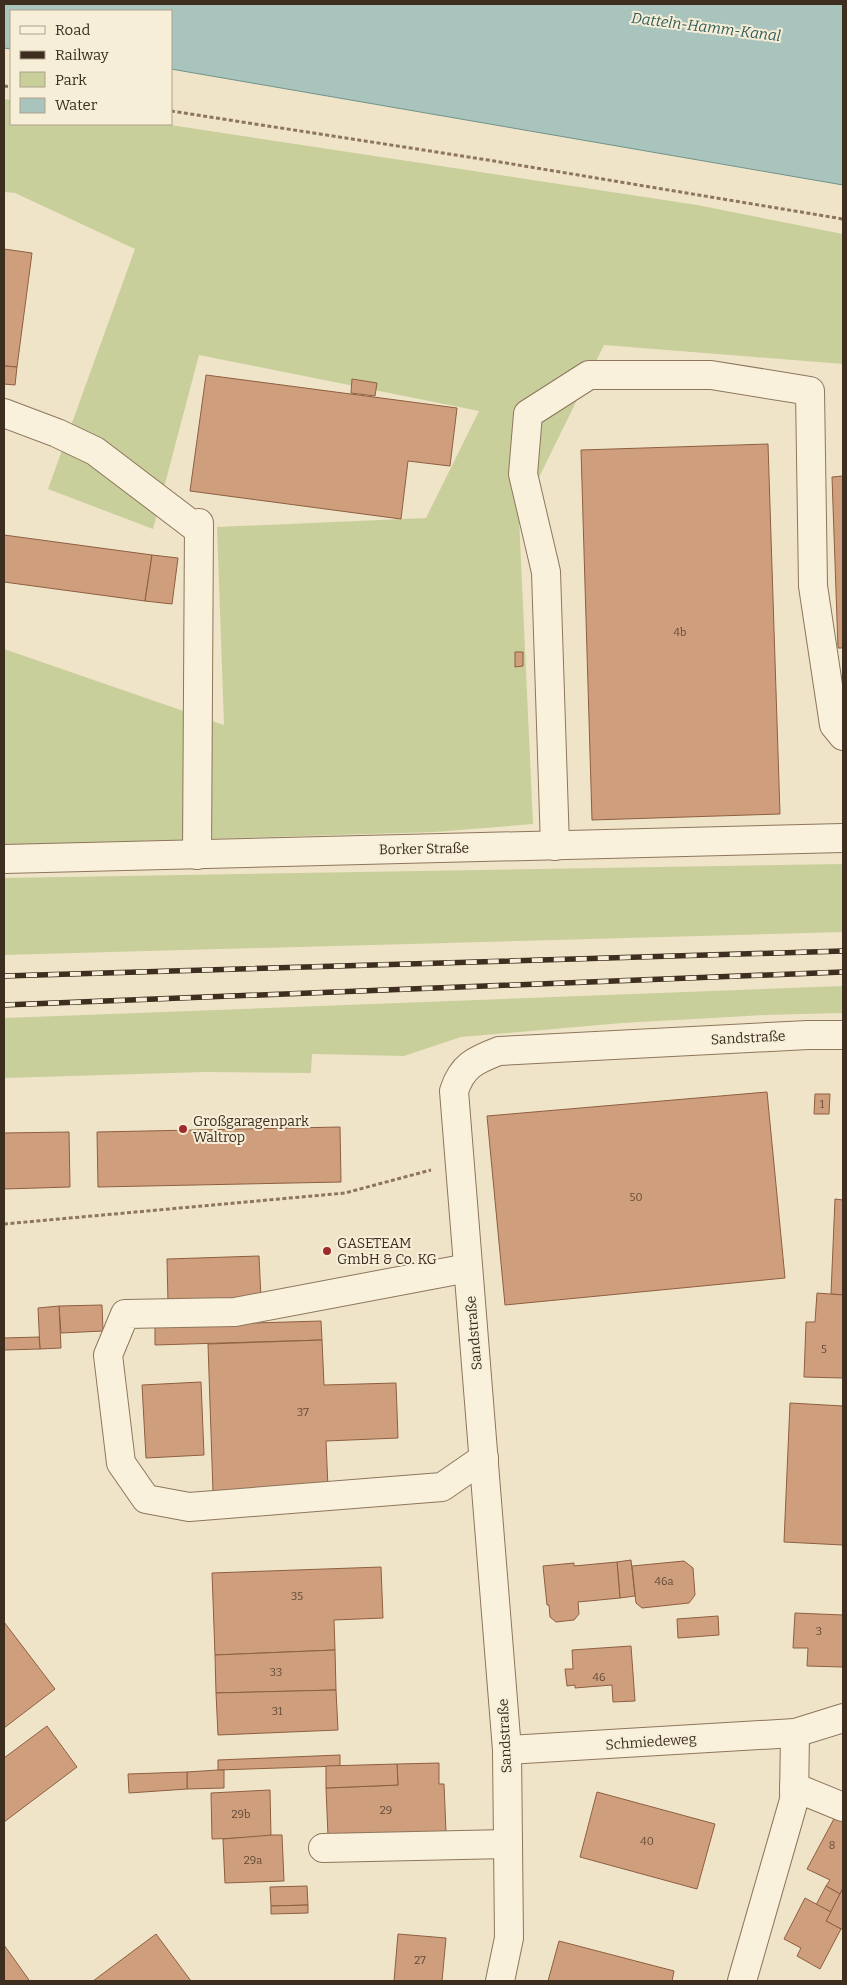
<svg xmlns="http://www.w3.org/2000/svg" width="847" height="1985" font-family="Bitter,serif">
<rect width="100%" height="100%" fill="#f0e4c8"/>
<!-- green -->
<g fill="#c9cf9b">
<path d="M 4,99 L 11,100 L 11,124 L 164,124 L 697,205 L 843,234 L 843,364 L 604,345 L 519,518 L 533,824 L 435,832 L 4,845 L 4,649 L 224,725 L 217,527 L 426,518 L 479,411 L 199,355 L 153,529 L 48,489 L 135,249 L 15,193 L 4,192 Z"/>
<path d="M 843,864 L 843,932 L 4,955 L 4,878 Z"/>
<path d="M 843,986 L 843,1013 L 766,1015 L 622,1023 L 461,1037 L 404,1056 L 312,1054 L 311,1073 L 206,1072 L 4,1078 L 4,1018 Z"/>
</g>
<!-- water -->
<path fill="#a9c4bc" stroke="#6f938a" d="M 4,4 L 843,4 L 843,185 L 171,69 L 171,11 L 11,11 L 11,49 L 4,48 Z"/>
<!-- building -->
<g fill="#cf9f7d" stroke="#8d5f41">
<path d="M 4,249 L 32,253 L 17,367 L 4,366 Z"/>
<path d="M 4,366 L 17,367 L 15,385 L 4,384 Z"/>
<path d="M 206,375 L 457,408 L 450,466 L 408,461 L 401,519 L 190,491 Z"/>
<path d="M 352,379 L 377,383 L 375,396 L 351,393 Z"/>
<path d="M 768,444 L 780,814 L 592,820 L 581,450 Z"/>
<path d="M 843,476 L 843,648 L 838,648 L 832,477 Z"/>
<path d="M 4,535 L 152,555 L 145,601 L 4,582 Z"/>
<path d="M 152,555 L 178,558 L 172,604 L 145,601 Z"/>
<path d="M 515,652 L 523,652 L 523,666 L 515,667 Z"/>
<path d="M 767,1092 L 785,1278 L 505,1305 L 487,1116 Z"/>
<path d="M 815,1094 L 830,1094 L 829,1114 L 814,1114 Z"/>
<path d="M 340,1127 L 341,1182 L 98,1187 L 97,1132 Z"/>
<path d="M 69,1132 L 70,1187 L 4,1189 L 4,1133 Z"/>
<path d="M 835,1199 L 843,1200 L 843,1295 L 831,1294 Z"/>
<path d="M 259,1256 L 261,1298 L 168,1302 L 167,1259 Z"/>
<path d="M 817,1293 L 843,1295 L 843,1378 L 804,1377 L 806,1322 L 815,1322 Z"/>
<path d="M 102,1305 L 103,1331 L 61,1333 L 59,1306 Z"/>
<path d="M 59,1306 L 61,1348 L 40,1349 L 38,1308 Z"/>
<path d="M 321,1321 L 322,1340 L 155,1345 L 155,1326 Z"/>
<path d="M 39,1337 L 40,1349 L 4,1350 L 4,1338 Z"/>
<path d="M 322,1340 L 324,1385 L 396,1383 L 398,1438 L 326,1441 L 328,1488 L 213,1492 L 208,1344 Z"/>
<path d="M 201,1382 L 204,1455 L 146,1458 L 142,1385 Z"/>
<path d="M 790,1403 L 843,1406 L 843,1545 L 784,1542 Z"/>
<path d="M 631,1560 L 635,1596 L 620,1598 L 617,1562 Z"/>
<path d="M 684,1561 L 693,1568 L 695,1595 L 689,1603 L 642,1608 L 636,1603 L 632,1566 Z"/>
<path d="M 617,1562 L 620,1598 L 578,1602 L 579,1614 L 574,1620 L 556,1622 L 550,1617 L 549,1605 L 547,1605 L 543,1566 L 574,1563 L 574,1566 Z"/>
<path d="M 381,1567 L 383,1618 L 334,1620 L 335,1650 L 215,1655 L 212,1573 Z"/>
<path d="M 795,1613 L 843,1615 L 843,1667 L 807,1666 L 808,1648 L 793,1648 Z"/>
<path d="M 718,1616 L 719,1635 L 678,1638 L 677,1619 Z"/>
<path d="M 4,1622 L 55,1689 L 4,1728 Z"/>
<path d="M 631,1646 L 635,1701 L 613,1702 L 612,1685 L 575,1688 L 575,1685 L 567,1686 L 565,1669 L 573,1669 L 572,1650 Z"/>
<path d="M 335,1650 L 336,1690 L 216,1693 L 215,1655 Z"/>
<path d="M 336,1690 L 338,1730 L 218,1735 L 216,1693 Z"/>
<path d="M 47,1726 L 77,1767 L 4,1822 L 4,1758 Z"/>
<path d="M 340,1755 L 340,1766 L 218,1770 L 218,1760 Z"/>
<path d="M 439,1763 L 439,1784 L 444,1784 L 446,1832 L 328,1836 L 326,1788 L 398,1785 L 397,1764 Z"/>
<path d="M 397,1764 L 398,1785 L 326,1788 L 326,1766 Z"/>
<path d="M 218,1770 L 224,1770 L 224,1788 L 187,1789 L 187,1772 Z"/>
<path d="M 187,1772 L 187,1789 L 129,1793 L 128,1774 Z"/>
<path d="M 270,1790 L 271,1837 L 212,1839 L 211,1793 Z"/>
<path d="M 597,1792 L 715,1824 L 697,1889 L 580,1857 Z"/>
<path d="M 835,1817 L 843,1821 L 843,1888 L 840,1894 L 826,1886 L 830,1880 L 807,1869 Z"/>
<path d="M 272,1835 L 282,1835 L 284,1881 L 225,1883 L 223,1839 Z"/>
<path d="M 307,1886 L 308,1905 L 271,1906 L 270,1887 Z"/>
<path d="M 826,1886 L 840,1894 L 831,1912 L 816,1905 Z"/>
<path d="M 843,1888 L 843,1928 L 841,1929 L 826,1921 Z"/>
<path d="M 805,1898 L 831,1912 L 826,1921 L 841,1929 L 820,1969 L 797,1956 L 801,1948 L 784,1939 Z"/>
<path d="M 308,1905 L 308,1913 L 271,1914 L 271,1906 Z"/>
<path d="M 156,1934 L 191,1981 L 93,1981 Z"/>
<path d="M 398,1934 L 446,1938 L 442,1981 L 394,1981 Z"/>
<path d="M 559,1941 L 674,1971 L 672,1981 L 548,1981 Z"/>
<path d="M 4,1945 L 29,1980 L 27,1981 L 4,1981 Z"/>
</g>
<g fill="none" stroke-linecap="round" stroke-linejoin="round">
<!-- minor casing -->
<g stroke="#8d765c" stroke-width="30">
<g id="minor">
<path d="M 4,413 L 57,433 L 95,451 L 199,530"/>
<path d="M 555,846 L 546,572 L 523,474 L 528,414 L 589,375 L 711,375 L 810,391 L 813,586 L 834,725 L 843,736"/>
<path d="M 197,855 L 199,523"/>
<path d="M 4,859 L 843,838"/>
<path d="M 468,1268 L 235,1312 L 125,1314 L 108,1355 L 121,1463 L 146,1499 L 189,1507 L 442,1487 L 484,1458"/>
<path d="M 507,1750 L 795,1733 L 843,1718"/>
<path d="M 794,1787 L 843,1807"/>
<path d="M 323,1848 L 508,1844"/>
<path d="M 500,1981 L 509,1938 L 507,1750 L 454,1091 C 462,1066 475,1060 499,1051 L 808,1035 L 843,1035"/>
<path d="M 742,1981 L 794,1800 L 795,1733"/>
</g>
</g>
<!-- path -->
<g stroke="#8d765c" stroke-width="3" stroke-dasharray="4 2.5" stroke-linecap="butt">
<path d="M 4,86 L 11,87"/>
<path d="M 171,111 L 488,160 L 843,219"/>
<path d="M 4,1224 L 345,1193 L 431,1170"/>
</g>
<!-- minor -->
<use href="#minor" stroke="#faf1dc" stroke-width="28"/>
<!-- rail casing -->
<g stroke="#3d2e20" stroke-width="5.5">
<g id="rail">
<path d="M 4,976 L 843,951"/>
<path d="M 4,1005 L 843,972"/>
</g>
</g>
<!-- rail -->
<use href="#rail" stroke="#f7eed8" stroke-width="4" stroke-dasharray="11" stroke-linecap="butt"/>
</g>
<!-- markers -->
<g fill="#9e2a2b" stroke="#f7eed8" stroke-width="2">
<circle cx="183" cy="1129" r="5"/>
<circle cx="327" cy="1251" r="5"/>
</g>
<g text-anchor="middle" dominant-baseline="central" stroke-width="4" stroke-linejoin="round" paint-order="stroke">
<!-- number labels -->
<g font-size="11" fill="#624a37">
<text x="680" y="632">4b</text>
<text x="822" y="1104">1</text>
<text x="636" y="1197">50</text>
<text x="824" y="1349">5</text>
<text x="303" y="1412">37</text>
<text x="664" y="1581">46a</text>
<text x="297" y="1596">35</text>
<text x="819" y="1631">3</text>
<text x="276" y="1672">33</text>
<text x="599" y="1677">46</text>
<text x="277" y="1711">31</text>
<text x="386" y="1810">29</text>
<text x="241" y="1814">29b</text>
<text x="647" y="1841">40</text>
<text x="832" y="1845">8</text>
<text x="253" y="1860">29a</text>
<text x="420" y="1960">27</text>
</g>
<!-- street labels -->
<g font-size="14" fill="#3d2e20" stroke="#f7eed8">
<text transform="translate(424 849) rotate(-1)">Borker Straße</text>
<text transform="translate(748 1038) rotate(-3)">Sandstraße</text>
<text transform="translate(474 1333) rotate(-95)">Sandstraße</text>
<text transform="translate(505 1736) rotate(-93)">Sandstraße</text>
<text transform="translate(651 1742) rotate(-4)">Schmiedeweg</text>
</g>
<!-- poi labels -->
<g font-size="14" fill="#3d2e20" stroke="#f7eed8" text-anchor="start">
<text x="193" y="1121">Großgaragenpark<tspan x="193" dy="16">Waltrop</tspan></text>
<text x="337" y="1243">GASETEAM<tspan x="337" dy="16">GmbH &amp; Co. KG</tspan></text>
</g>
<!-- water labels -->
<g font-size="15" font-style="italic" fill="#2f5d5a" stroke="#f7eed8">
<text transform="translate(706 27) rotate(7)">Datteln-Hamm-Kanal</text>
</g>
</g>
<!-- border -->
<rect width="847" height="1985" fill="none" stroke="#3d2e20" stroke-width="10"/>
<!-- legend -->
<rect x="10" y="10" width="162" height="115" fill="#f7eed8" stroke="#ada18e"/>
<rect x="20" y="26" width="25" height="8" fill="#faf1dc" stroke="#ada18e"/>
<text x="55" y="35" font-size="15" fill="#3d2e20">Road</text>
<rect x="20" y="51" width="25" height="8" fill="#3d2e20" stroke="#ada18e"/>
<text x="55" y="60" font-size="15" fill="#3d2e20">Railway</text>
<rect x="20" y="72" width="25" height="15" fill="#c9cf9b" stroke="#ada18e"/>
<text x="55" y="85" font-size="15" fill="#3d2e20">Park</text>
<rect x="20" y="98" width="25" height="15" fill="#a9c4bc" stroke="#ada18e"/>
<text x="55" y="110" font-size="15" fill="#3d2e20">Water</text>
</svg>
